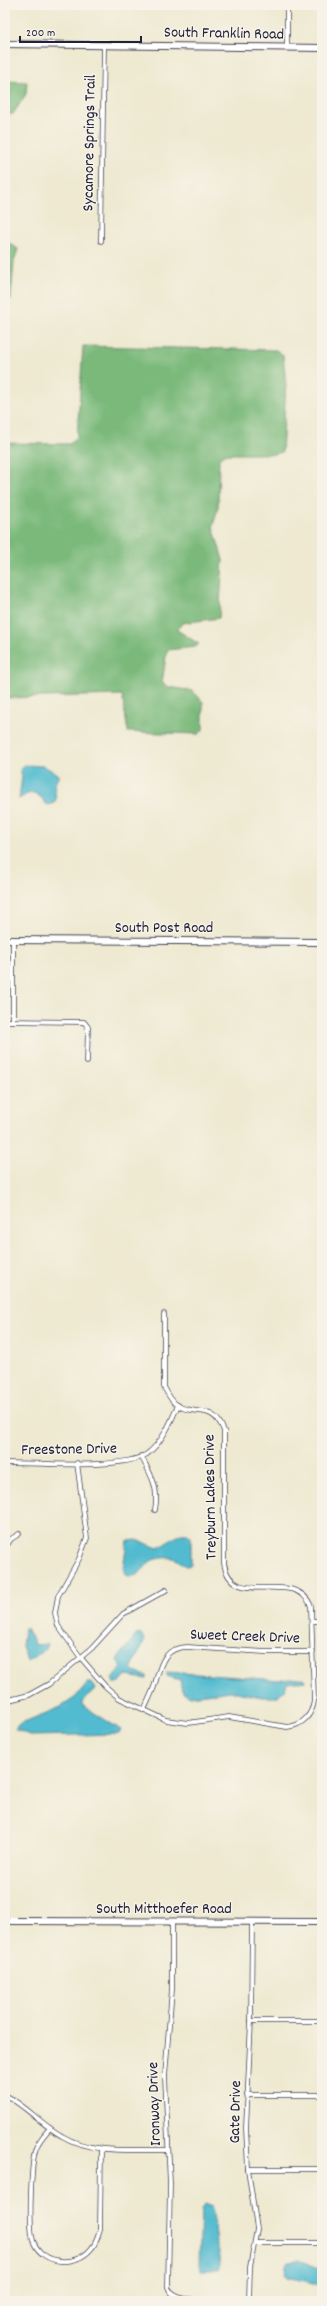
<svg xmlns="http://www.w3.org/2000/svg" width="327" height="2306" font-family="Dekko,sans-serif">
<rect width="100%" height="100%" fill="#f7f3e8"/>
<filter id="ink" filterUnits="userSpaceOnUse"><feTurbulence type="fractalNoise" baseFrequency=".025" numOctaves="2"/><feDisplacementMap in="SourceGraphic" scale="8" xChannelSelector="R" yChannelSelector="G"/><feConvolveMatrix kernelMatrix="1 2 1 2 8 2 1 2 1" color-interpolation-filters="sRGB"/></filter>
<filter id="wash" filterUnits="userSpaceOnUse"><feTurbulence type="fractalNoise" baseFrequency=".012" numOctaves="4" result="noise"/><feDisplacementMap in="SourceGraphic" scale="16" xChannelSelector="R" yChannelSelector="G"/><feGaussianBlur stdDeviation="0.9" result="paint"/><feColorMatrix in="noise" values="0 0 0 0 0 0 0 0 0 0 0 0 0 0 0 0 0 1.4 0 .05"/><feComposite in="paint" operator="in"/></filter>
<g filter="url(#wash)">
<rect width="100%" height="100%" fill="#eee9d0"/>
<!-- forest -->
<g fill="#7ab97a" stroke="#4e6e5a">
<path d="M 5,81 L 27,82 L 26,94 L 13,114 L 5,114 Z"/>
<path d="M 5,240 L 18,249 L 14,261 L 11,299 L 5,300 Z"/>
<path d="M 83,346 L 276,350 L 283,355 L 286,385 L 282,452 L 275,454 L 223,454 L 219,459 L 218,507 L 213,526 L 223,560 L 219,618 L 182,623 L 177,630 L 199,644 L 195,647 L 167,650 L 162,683 L 169,687 L 193,691 L 203,702 L 203,730 L 199,734 L 128,732 L 122,695 L 5,698 L 5,443 L 69,444 L 77,437 Z"/>
</g>
<!-- water -->
<g fill="#52bbcf" stroke="#3a6e85">
<path d="M 25,765 L 44,766 L 59,775 L 54,786 L 56,799 L 54,803 L 48,805 L 44,803 L 43,799 L 35,793 L 27,794 L 19,799 L 22,776 L 20,769 Z"/>
<path d="M 181,1534 L 188,1534 L 191,1537 L 191,1565 L 187,1566 C 182,1564 178,1559 173,1558 C 168,1557 155,1558 151,1561 C 144,1567 136,1582 125,1574 L 123,1568 L 127,1541 L 137,1540 L 158,1548 Z"/>
<path d="M 24,1629 L 27,1629 L 36,1645 L 48,1644 L 46,1649 L 27,1662 L 22,1646 Z"/>
<path d="M 141,1634 L 145,1640 L 131,1669 L 134,1672 L 147,1676 L 147,1679 L 126,1676 L 120,1683 L 114,1683 L 113,1678 L 122,1667 L 117,1660 L 136,1635 Z"/>
<path d="M 167,1672 L 280,1680 L 304,1678 L 307,1681 L 287,1683 L 285,1689 L 277,1697 L 262,1697 L 231,1691 L 190,1696 L 182,1691 L 180,1680 L 167,1676 Z"/>
<path d="M 87,1683 L 92,1683 L 96,1689 L 82,1702 L 82,1705 L 118,1728 L 121,1730 L 119,1734 L 30,1736 L 15,1729 L 19,1724 L 61,1707 L 76,1697 Z"/>
<path d="M 204,2204 L 212,2207 C 217,2217 213,2225 215,2235 C 216,2247 224,2258 218,2270 L 200,2270 L 199,2265 L 201,2210 Z"/>
<path d="M 299,2260 L 322,2270 L 322,2285 L 287,2277 L 285,2274 L 286,2265 L 289,2261 Z"/>
</g>
</g>
<g filter="url(#ink)">
<g fill="none" stroke-linecap="round" stroke-linejoin="round">
<!-- street casing -->
<g stroke="#414051" stroke-width="5.5">
<g id="street">
<path d="M 287,47 L 287,5"/>
<path d="M 101,241 L 104,45"/>
<path d="M 5,1021 L 84,1022 L 88,1027 L 87,1062"/>
<path d="M 13,1021 L 13,940"/>
<path d="M 141,1456 C 152,1476 159,1488 155,1510"/>
<path d="M 5,1463 C 38,1463 122,1470 147,1454 C 162,1443 171,1422 178,1405"/>
<path d="M 77,1463 L 87,1538 L 79,1559 L 58,1596 L 55,1613 L 58,1626 L 81,1658 L 105,1686 L 119,1698 L 166,1720 L 188,1723 L 229,1717 L 287,1727 C 302,1726 312,1715 314,1701 L 311,1606 C 294,1566 232,1612 224,1563 L 224,1431 C 213,1402 194,1417 177,1405 C 171,1401 167,1393 164,1387 L 164,1314"/>
<path d="M 5,1548 L 11,1539 L 19,1534"/>
<path d="M 313,1621 L 322,1621"/>
<path d="M 5,1701 L 29,1695 L 49,1684 L 92,1648 L 123,1614 L 166,1590"/>
<path d="M 144,1710 C 147,1703 151,1695 154,1687 C 160,1668 162,1647 187,1647 L 265,1652 L 313,1652"/>
<path d="M 5,1721 L 6,1731"/>
<path d="M 172,1922 L 172,1989 L 165,2076 L 170,2184 L 168,2287 C 172,2301 195,2299 207,2301"/>
<path d="M 251,2021 L 322,2021"/>
<path d="M 5,2095 C 26,2106 42,2125 62,2136 C 94,2155 134,2149 168,2150"/>
<path d="M 247,2095 L 322,2095"/>
<path d="M 50,2128 C 45,2134 39,2140 36,2148 C 31,2161 28,2231 34,2243 C 44,2265 76,2267 91,2249 C 96,2244 98,2237 100,2230 L 101,2149"/>
<path d="M 248,2169 L 322,2169"/>
<path d="M 255,2243 L 322,2243"/>
<path d="M 249,2301 L 250,2267 L 257,2229 L 248,2169 L 246,2128 L 251,2021 L 252,1922"/>
</g>
</g>
<!-- secondary casing -->
<g stroke="#414051" stroke-width="8">
<g id="secondary">
<path d="M 5,44 L 322,48"/>
<path d="M 5,940 L 322,942"/>
<path d="M 5,1921 L 322,1922"/>
</g>
</g>
<!-- street -->
<use href="#street" stroke="#fff" stroke-width="4"/>
<!-- secondary -->
<use href="#secondary" stroke="#fff" stroke-width="6"/>
</g>
</g>
<g text-anchor="middle" dominant-baseline="central" stroke-width="3" stroke-linejoin="round" paint-order="stroke">
<!-- street labels -->
<g font-size="16" fill="#22223b" stroke="#f7f3e8">
<text transform="translate(224 34) rotate(1)">South Franklin Road</text>
<text transform="translate(90 143) rotate(-89)">Sycamore Springs Trail</text>
<text x="164" y="928">South Post Road</text>
<text transform="translate(69 1450) rotate(-1)">Freestone Drive</text>
<text transform="translate(211 1497) rotate(-91)">Treyburn Lakes Drive</text>
<text transform="translate(245 1637) rotate(2)">Sweet Creek Drive</text>
<text x="164" y="1909">South Mitthoefer Road</text>
<text transform="translate(155 2104) rotate(-92)">Ironway Drive</text>
<text transform="translate(236 2112) rotate(-89)">Gate Drive</text>
</g>
</g>
<!-- margin -->
<rect width="327" height="2306" fill="none" stroke="#f7f3e8" stroke-width="20"/>
<!-- scale -->
<path d="M20 36v6h121v-6" fill="none" stroke="#22223b" stroke-width="2"/>
<text x="26" y="36" font-size="12" fill="#22223b" stroke="#f7f3e8" stroke-width="3" paint-order="stroke">200 m</text>
</svg>
